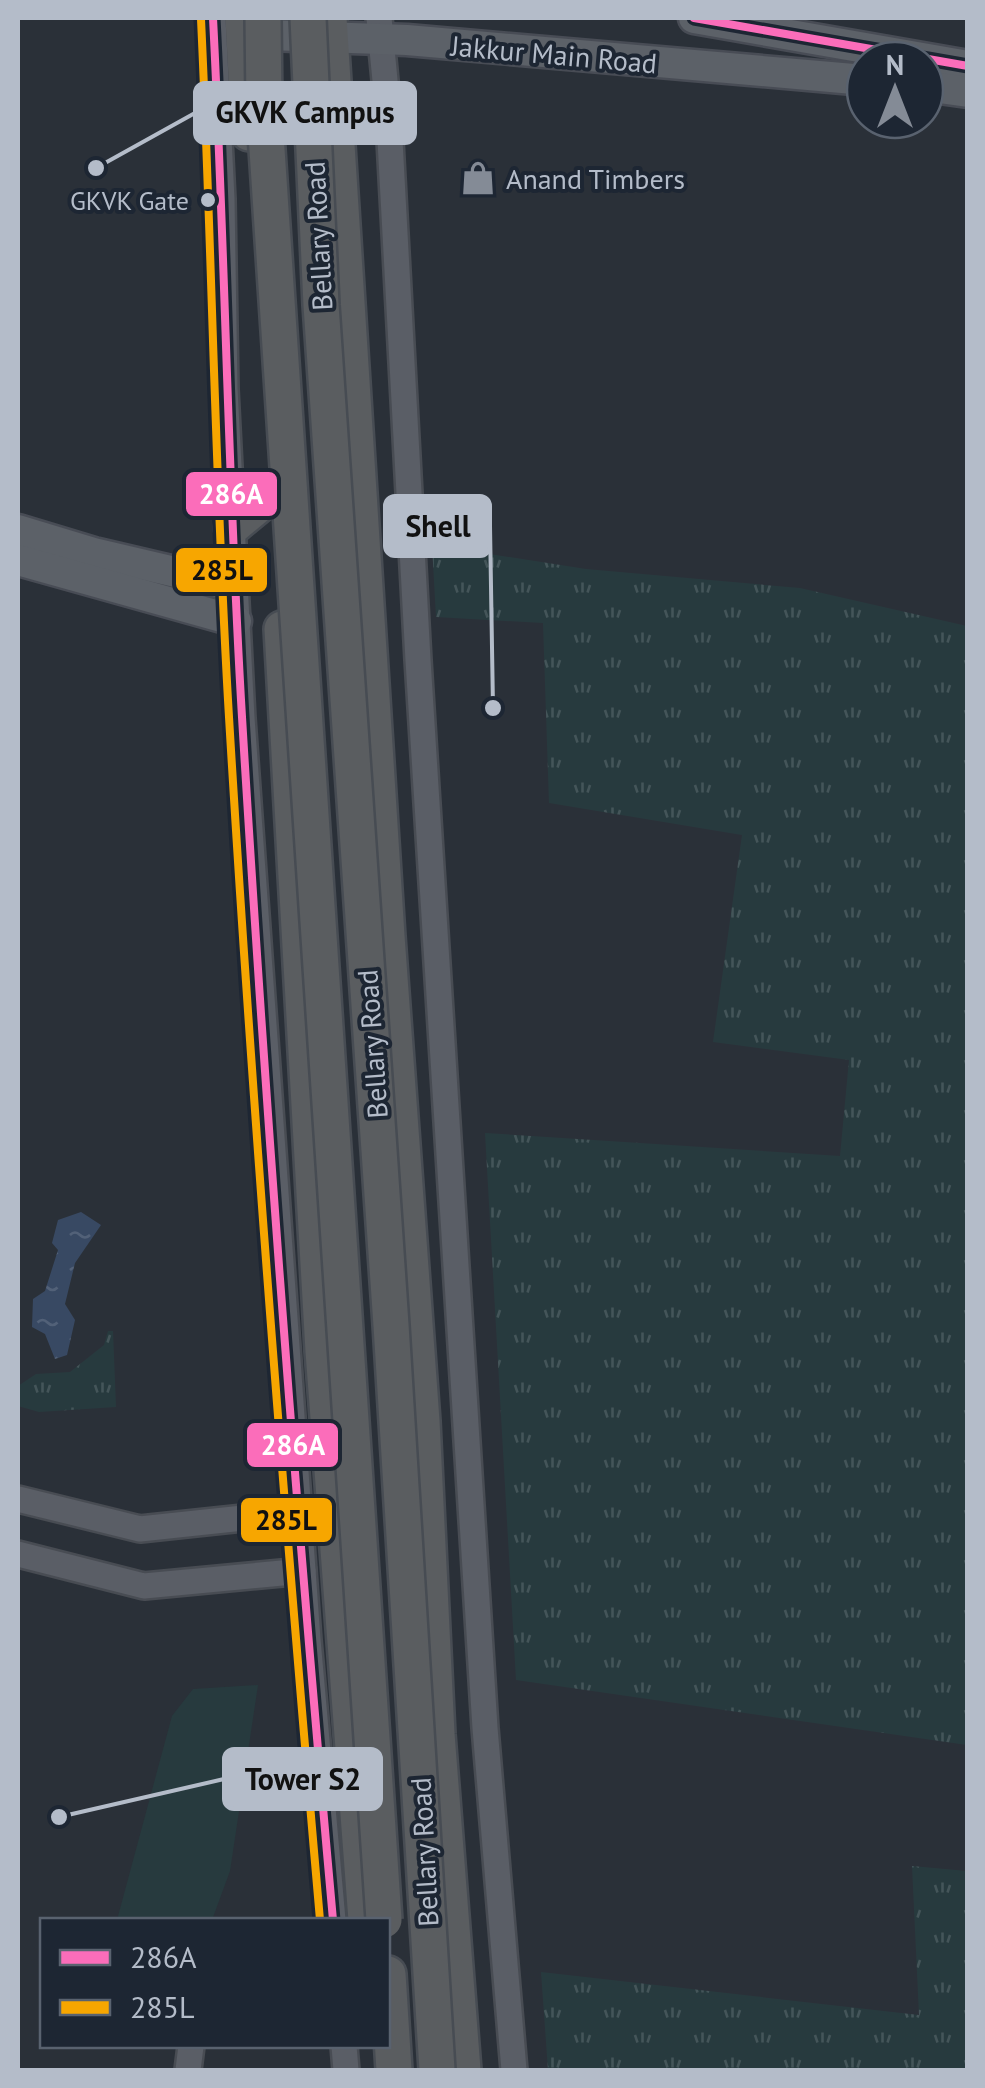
<svg xmlns="http://www.w3.org/2000/svg" width="985" height="2088" font-family="'PT Sans',sans-serif">
<defs>
<pattern id="grass-tufts" width="24" height="20" patternUnits="userSpaceOnUse" patternTransform="scale(2.5)"><rect width="24" height="20" fill="#273a3e"/><path d="M3 7l-1-3M5 7V3M7 7l1-3M15 17l-1-3M17 17v-4M19 17l1-3" fill="none" stroke="#445559"/></pattern>
<pattern id="water-ripples" width="26" height="14" patternUnits="userSpaceOnUse" patternTransform="scale(2.5)"><rect width="26" height="14" fill="#384963"/><path d="M2 4q2-2 4 0t4 0M15 11q2-2 4 0t4 0" fill="none" stroke="#526178"/></pattern>
</defs>
<rect width="100%" height="100%" fill="#2a3038"/>
<!-- grass -->
<g fill="url(#grass-tufts)">
<path d="M 432,545 L 586,569 L 800,588 L 967,626 L 967,1745 L 516,1680 L 485,1133 L 840,1156 L 849,1060 L 713,1042 L 742,835 L 549,803 L 543,623 L 436,617 Z"/>
<path d="M 108,1331 L 113,1331 L 116,1407 L 39,1412 L 18,1406 L 18,1386 L 36,1374 L 70,1372 L 104,1345 Z"/>
<path d="M 912,1866 L 967,1871 L 967,2070 L 548,2070 L 541,1972 L 919,2015 Z"/>
</g>
<!-- garden -->
<path fill="#273a3e" d="M 258,1685 L 230,1871 L 212,1920 L 117,1920 L 172,1716 L 193,1689 Z"/>
<!-- water -->
<path fill="url(#water-ripples)" d="M 81,1212 L 101,1225 L 75,1263 L 65,1304 L 75,1320 L 67,1355 L 55,1359 L 45,1334 L 32,1327 L 33,1299 L 45,1291 L 58,1250 L 52,1243 L 58,1220 Z"/>
<g fill="none" stroke-linecap="round" stroke-linejoin="round">
<!-- minor casing -->
<g stroke="#484c53" stroke-width="30">
<g id="minor">
<path d="M 213,18 L 222,199 L 225,389 L 242,718 L 308,1640 L 333,1920"/>
<path d="M 379,18 L 389,122 L 418,660 L 485,1728 L 514,2070"/>
<path d="M 18,1499 L 140,1529 L 299,1512"/>
<path d="M 18,1554 L 144,1586 L 303,1571"/>
<path d="M 344,2046 L 346,2070"/>
<path d="M 188,2070 L 191,2046"/>
</g>
</g>
<!-- major casing -->
<g stroke="#484c55" stroke-width="35">
<g id="major">
<path d="M 694,18 L 968,66"/>
<path d="M 243,34 L 407,40 L 865,80"/>
<path d="M 925,86 L 968,92"/>
<path d="M 18,530 L 94,553 L 235,586"/>
<path d="M 18,560 L 236,621"/>
</g>
</g>
<!-- highway casing -->
<g stroke="#474c53" stroke-width="40">
<g id="highway">
<path d="M 243,18 L 249,133"/>
<path d="M 329,18 L 387,936 L 422,1421 L 437,1734 L 463,2070"/>
<path d="M 232,527 L 273,493"/>
<path d="M 282,629 L 323,1351 L 366,1920"/>
<path d="M 388,1974 L 394,2070"/>
</g>
</g>
<!-- minor -->
<use href="#minor" stroke="#5a5e66" stroke-width="25"/>
<!-- major -->
<use href="#major" stroke="#5c6168" stroke-width="30"/>
<!-- highway -->
<use href="#highway" stroke="#5a5d60" stroke-width="35"/>
<!-- highway-bridge casing -->
<g stroke="#474c53" stroke-width="40" stroke-linecap="butt">
<g id="highway-bridge">
<path d="M 263,18 L 264,104 L 384,1920"/>
<path d="M 308,18 L 321,305 L 391,1325 L 437,2070"/>
</g>
</g>
<!-- highway-bridge -->
<use href="#highway-bridge" stroke="#5a5d60" stroke-width="35"/>
<!-- bus-1 casing -->
<g stroke="#1d2633" stroke-width="15">
<g id="bus-1">
<path d="M 213,18 C 225,251 228,484 242,717 C 266,1118 297,1520 333,1920"/>
<path d="M 694,18 L 968,66"/>
</g>
</g>
<!-- bus-2 casing -->
<g stroke="#1d2633" stroke-width="15">
<path id="bus-2" d="M 201,19 C 212,251 215,484 229,717 C 253,1119 285,1520 320,1920"/>
</g>
<!-- bus-1 -->
<use href="#bus-1" stroke="#fb6dba" stroke-width="8"/>
<!-- bus-2 -->
<use href="#bus-2" stroke="#f7a600" stroke-width="8"/>
</g>
<!-- icons -->
<defs>
<g id="shop-bare" transform="scale(2.7)"><path d="M-5-2.5h2.3a2.7 3.5 0 0 1 5.4 0H5L5.5 6h-11ZM-1.5-2.5h3a1.5 2.3 0 0 0-3 0Z" fill="#848b96" stroke="#1d2633" stroke-width="2.5" paint-order="stroke"/></g>
</defs>
<g fill-rule="evenodd">
<use href="#shop-bare" x="478" y="178"/>
</g>
<!-- markers -->
<circle fill="#b4bcc9" stroke="#1d2633" stroke-width="4" cx="208" cy="200" r="9"/>
<g text-anchor="middle" dominant-baseline="central" stroke-width="8" stroke-linejoin="round" paint-order="stroke">
<!-- bus labels -->
<g font-size="26" fill="#b4bcc9" stroke="#1d2633" text-anchor="end">
<text x="189" y="200">GKVK Gate</text>
</g>
<!-- street labels -->
<g font-size="28" fill="#b4bcc9" stroke="#1d2633">
<text transform="translate(554 54) rotate(5)">Jakkur Main Road</text>
<text transform="translate(318 236) rotate(-93)">Bellary Road</text>
<text transform="translate(372 1044) rotate(-94)">Bellary Road</text>
<text transform="translate(424 1852) rotate(-93)">Bellary Road</text>
</g>
<!-- poi labels -->
<g font-size="28" fill="#b4bcc9" stroke="#1d2633" text-anchor="start">
<text x="506" y="178">Anand Timbers</text>
</g>
</g>
<!-- callouts -->
<path fill="none" stroke="#b4bcc9" stroke-width="4" d="M96 168L195 113M493 708L490 526M59 1817L224 1779"/>
<g fill="#b4bcc9" stroke="#1d2633" stroke-width="4">
<circle cx="96" cy="168" r="10"/>
<circle cx="493" cy="708" r="10"/>
<circle cx="59" cy="1817" r="10"/>
</g>
<g fill="#b4bcc9" stroke="#b4bcc9" stroke-width="4">
<rect x="195" y="83" width="220" height="60" rx="10"/>
<rect x="385" y="496" width="105" height="60" rx="10"/>
<rect x="224" y="1749" width="157" height="60" rx="10"/>
</g>
<g font-size="30" text-anchor="middle" font-weight="bold" fill="#111">
<text x="305" y="123">GKVK Campus</text>
<text x="438" y="537">Shell</text>
<text x="303" y="1790">Tower S2</text>
</g>
<g stroke="#1d2633" stroke-width="4">
<rect x="184" y="470" width="95" height="48" rx="10" fill="#fb6dba"/>
<rect x="174" y="546" width="95" height="48" rx="10" fill="#f7a600"/>
<rect x="245" y="1421" width="95" height="48" rx="10" fill="#fb6dba"/>
<rect x="239" y="1496" width="95" height="48" rx="10" fill="#f7a600"/>
</g>
<g font-size="28" text-anchor="middle" font-weight="bold" fill="#fff">
<text x="231" y="504">286A</text>
<text x="293" y="1455">286A</text>
</g>
<g font-size="28" text-anchor="middle" font-weight="bold" fill="#111">
<text x="222" y="580">285L</text>
<text x="286" y="1530">285L</text>
</g>
<!-- border -->
<rect width="985" height="2088" fill="none" stroke="#b4bcc9" stroke-width="40"/>
<!-- legend -->
<rect x="40" y="1918" width="350" height="130" fill="#1d2633" stroke="#59626f" stroke-width="2.5"/>
<rect x="60" y="1950" width="50" height="15" fill="#fb6dba" stroke="#59626f" stroke-width="2.5"/>
<text x="130" y="1968" font-size="30" fill="#b4bcc9">286A</text>
<rect x="60" y="2000" width="50" height="15" fill="#f7a600" stroke="#59626f" stroke-width="2.5"/>
<text x="130" y="2018" font-size="30" fill="#b4bcc9">285L</text>
<!-- north arrow -->
<g transform="translate(895 90)"><circle r="48" fill="#1d2633" stroke="#59626f" stroke-width="2.5"/>
<path d="M0-8L18 38L0 25L-18 38Z" fill="#848b96"/>
<text y="-15" font-size="28" font-weight="bold" text-anchor="middle" fill="#b4bcc9">N</text>
</g>
</svg>
